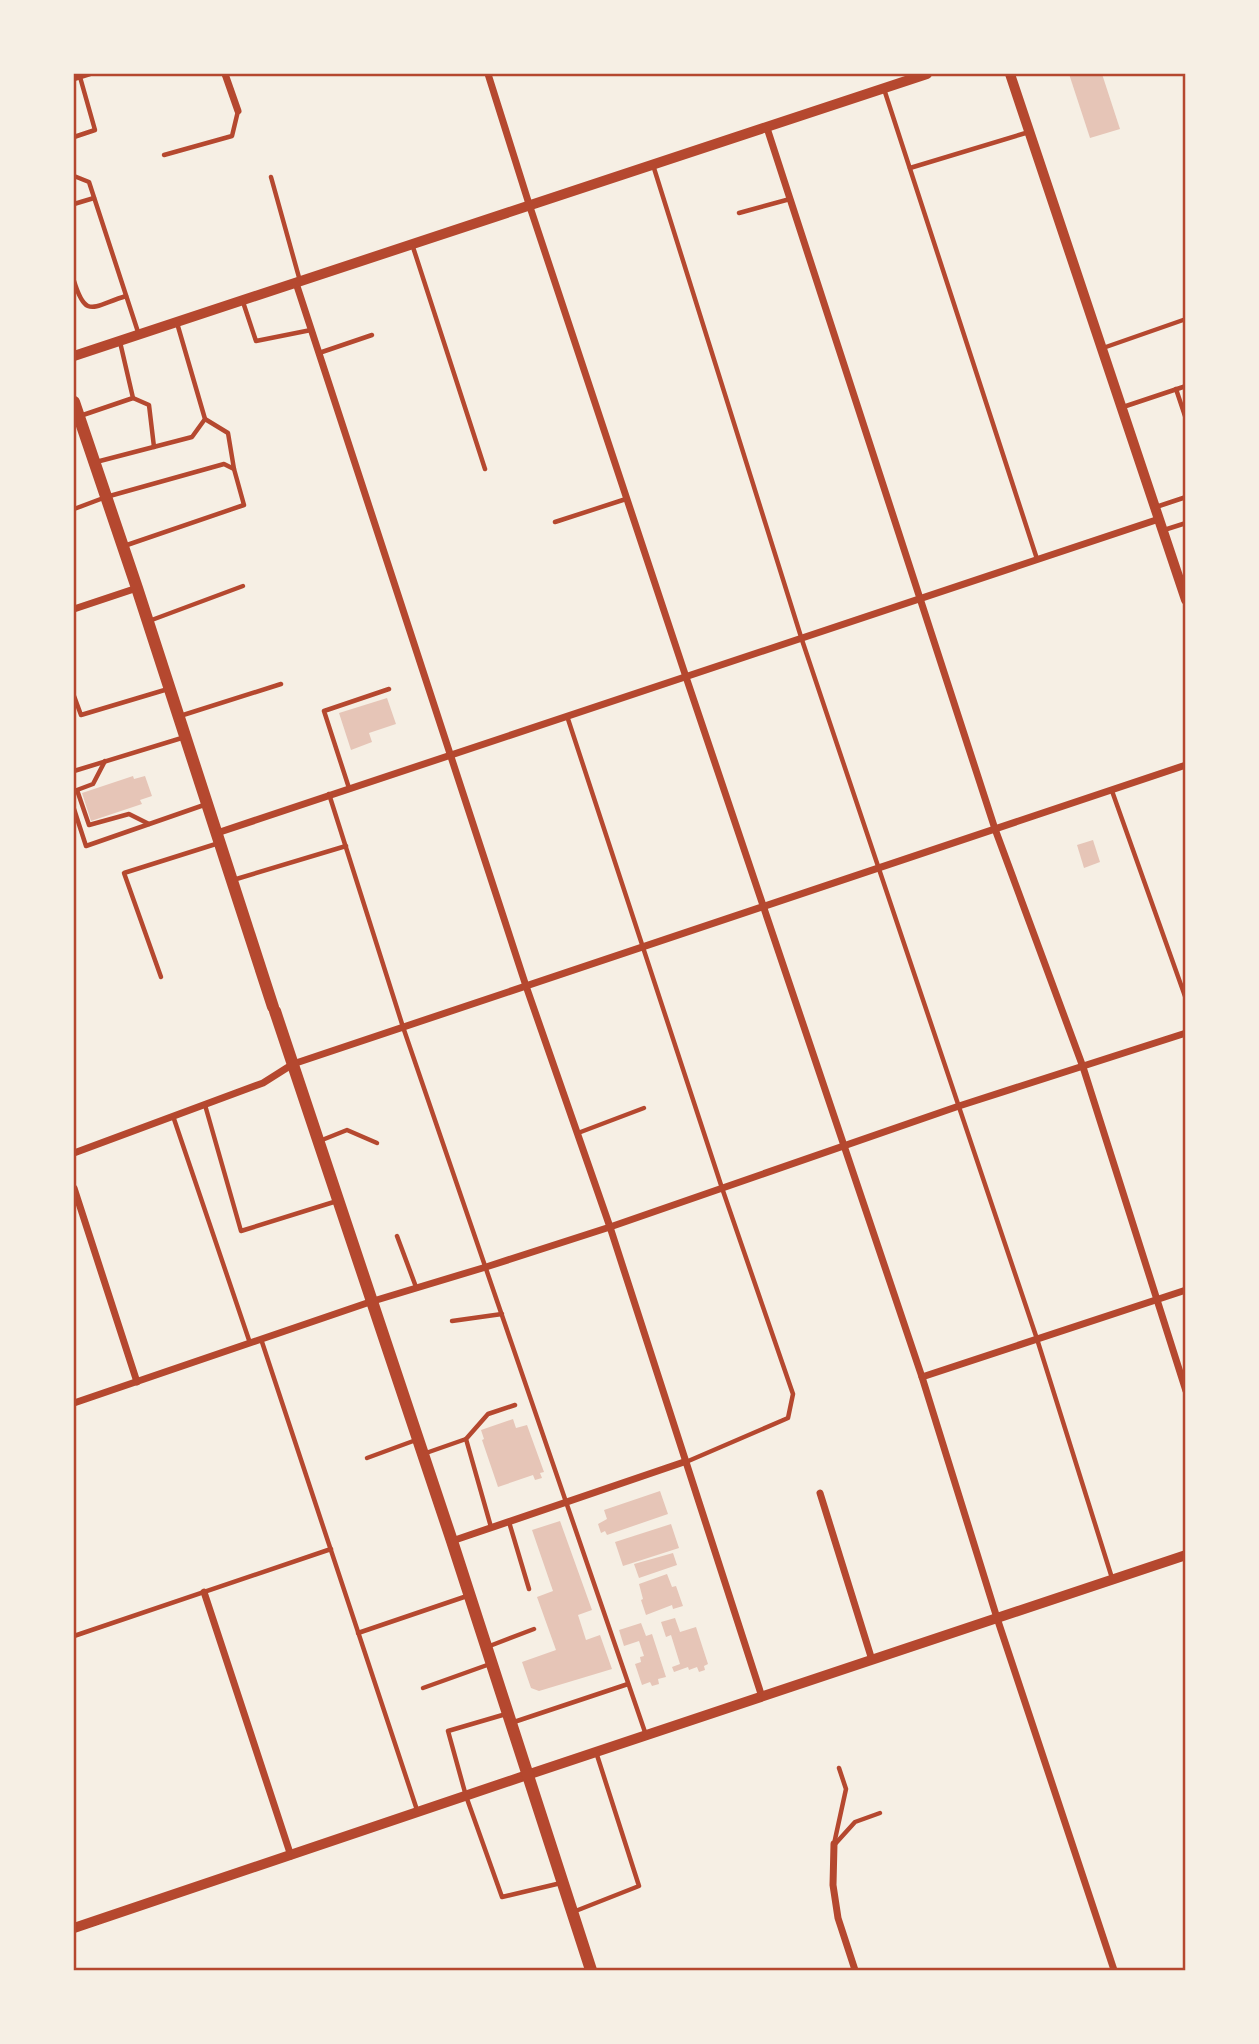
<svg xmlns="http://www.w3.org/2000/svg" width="1259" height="2044" font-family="Signika,sans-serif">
<rect width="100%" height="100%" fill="#f6efe4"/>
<!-- building -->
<g fill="#e6c5b7">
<path d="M 1069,74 L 1102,74 L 1120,129 L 1090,138 Z"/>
<path d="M 387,698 L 396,724 L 369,733 L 372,742 L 351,750 L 339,713 Z"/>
<path d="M 133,776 L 134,779 L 145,776 L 152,796 L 140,800 L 142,804 L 91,821 L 82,793 Z"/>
<path d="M 1093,840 L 1100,862 L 1084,868 L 1077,845 Z"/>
<path d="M 513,1419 L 516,1428 L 527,1425 L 544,1472 L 540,1473 L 542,1478 L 535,1480 L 533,1475 L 498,1487 L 482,1440 L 484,1439 L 481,1430 Z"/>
<path d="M 660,1491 L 668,1514 L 607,1535 L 605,1531 L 601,1533 L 598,1524 L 607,1519 L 604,1510 Z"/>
<path d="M 560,1521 L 592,1610 L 578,1615 L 586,1640 L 600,1635 L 612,1669 L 539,1691 L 531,1688 L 522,1662 L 556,1650 L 537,1597 L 553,1591 L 532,1530 Z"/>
<path d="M 671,1524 L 679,1548 L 623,1566 L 615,1542 Z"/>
<path d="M 673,1553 L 677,1565 L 639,1578 L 634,1564 Z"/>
<path d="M 667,1574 L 672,1587 L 676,1586 L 683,1606 L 673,1609 L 672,1605 L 646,1615 L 641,1600 L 643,1599 L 639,1584 Z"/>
<path d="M 675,1618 L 680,1632 L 696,1627 L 708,1664 L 704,1666 L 705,1670 L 699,1672 L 697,1667 L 689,1670 L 688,1667 L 674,1672 L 672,1667 L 680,1664 L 671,1635 L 666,1637 L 661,1622 Z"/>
<path d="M 641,1623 L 646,1636 L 652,1634 L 666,1677 L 658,1679 L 659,1684 L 652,1686 L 650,1682 L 642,1685 L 635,1664 L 641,1662 L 640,1657 L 644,1656 L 639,1641 L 624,1646 L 619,1630 Z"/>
</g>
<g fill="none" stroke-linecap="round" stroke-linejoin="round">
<!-- service -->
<g stroke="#b5482f" stroke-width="4.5">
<path d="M 74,79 L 90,74"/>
<path d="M 884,89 L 1037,559"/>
<path d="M 74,137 L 95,130 L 80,77"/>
<path d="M 164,155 L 232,136 L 238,111"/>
<path d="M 653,165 L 802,640 L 1037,1339 L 1112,1578"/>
<path d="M 910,168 L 1029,132"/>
<path d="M 74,176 L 89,182 L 139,335"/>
<path d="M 271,177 L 300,281"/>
<path d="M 74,204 L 94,198"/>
<path d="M 739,213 L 790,199"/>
<path d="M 412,244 L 485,469"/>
<path d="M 74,281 C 86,320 93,306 126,296"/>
<path d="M 243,302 L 256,341 L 311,330"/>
<path d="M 1103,348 L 1186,319"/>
<path d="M 319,353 L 372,335"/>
<path d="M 1176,389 L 1186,419"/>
<path d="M 133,398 L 149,405 L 154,447"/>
<path d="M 1123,407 L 1186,386"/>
<path d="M 80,416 L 133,398 L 120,342"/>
<path d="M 205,419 L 228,433 L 234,469"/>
<path d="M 96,462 L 192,437 L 205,419 L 177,323"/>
<path d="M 1156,507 L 1186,497"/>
<path d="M 74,509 L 106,497 L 224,464 L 234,469 L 244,505 L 124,546"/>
<path d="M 555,522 L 626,499"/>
<path d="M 1164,530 L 1186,523"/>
<path d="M 149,621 L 243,586"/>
<path d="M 74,696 L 81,715 L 168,689"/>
<path d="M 180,716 L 281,684"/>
<path d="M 567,716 L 722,1188 L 793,1394 L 788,1418 L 686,1462"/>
<path d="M 105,761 L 93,784 L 77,790 L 89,825 L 129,814 L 149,824"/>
<path d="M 74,771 L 185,737"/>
<path d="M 349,788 L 324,711 L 389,689"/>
<path d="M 1112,791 L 1186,999"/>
<path d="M 329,794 L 403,1027 L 646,1735"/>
<path d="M 74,809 L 86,846 L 204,805"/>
<path d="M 233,880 L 346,846"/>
<path d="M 161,977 L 124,873 L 219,843"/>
<path d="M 205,1105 L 241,1231 L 337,1201"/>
<path d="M 173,1116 L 250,1343"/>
<path d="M 578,1133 L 644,1108"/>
<path d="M 322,1140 L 347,1130 L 377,1143"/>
<path d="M 397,1236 L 416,1287"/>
<path d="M 452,1321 L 502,1314"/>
<path d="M 261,1339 L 417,1810"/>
<path d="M 426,1453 L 466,1439"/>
<path d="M 367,1458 L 416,1440"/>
<path d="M 509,1522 L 529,1589"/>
<path d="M 491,1527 L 466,1439 L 488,1414 L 515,1405"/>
<path d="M 358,1633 L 467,1596"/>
<path d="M 74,1636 L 331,1549"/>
<path d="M 487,1647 L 534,1629"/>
<path d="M 423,1688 L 490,1664"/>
<path d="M 506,1714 L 448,1731 L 466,1796 L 502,1897 L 561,1883"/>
<path d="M 511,1723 L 628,1684"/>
<path d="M 836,1843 L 855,1822 L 880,1813"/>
<path d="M 834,1844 L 846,1789 L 839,1768"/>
<path d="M 573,1912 L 639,1886 L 596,1752"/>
</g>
<!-- minor -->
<g stroke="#b5482f" stroke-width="7">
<path d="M 225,74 L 238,111"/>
<path d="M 488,74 L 529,204 L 686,677 L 922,1377 L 997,1618 L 1114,1970"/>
<path d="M 767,128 L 995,829 L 1083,1067 L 1186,1391"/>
<path d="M 296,283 L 526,986 L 610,1227 L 762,1697"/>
<path d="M 74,609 L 137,588"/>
<path d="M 217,833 L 1159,519"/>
<path d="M 74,1153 L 263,1083 L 293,1064 L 1186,765"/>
<path d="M 74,1188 L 137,1382"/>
<path d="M 922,1377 L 1186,1290"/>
<path d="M 74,1403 L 370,1302 L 486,1267 L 610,1227 L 959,1106 L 1186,1033"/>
<path d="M 820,1493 L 872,1660"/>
<path d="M 452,1541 L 684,1462"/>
<path d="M 204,1592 L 291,1856"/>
<path d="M 834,1844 L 833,1885 L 838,1918 L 855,1970"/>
</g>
<!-- tertiary -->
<g stroke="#b5482f" stroke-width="10">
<path d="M 1010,74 L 1186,600"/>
<path d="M 527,1775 L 1186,1555"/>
</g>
<!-- secondary -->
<g stroke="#b5482f" stroke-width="10">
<path d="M 74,356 L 927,74"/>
<path d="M 74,1928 L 527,1775"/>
</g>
<!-- primary -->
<g stroke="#b5482f" stroke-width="12">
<path d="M 74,402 L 137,588 L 273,1007"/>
<path d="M 275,1011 L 452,1541 L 591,1970"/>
</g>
</g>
<!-- border -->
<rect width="1259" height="2044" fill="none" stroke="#f6efe4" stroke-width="150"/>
<rect x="75" y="75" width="1109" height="1894" fill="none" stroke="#b5482f" stroke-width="2.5"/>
</svg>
